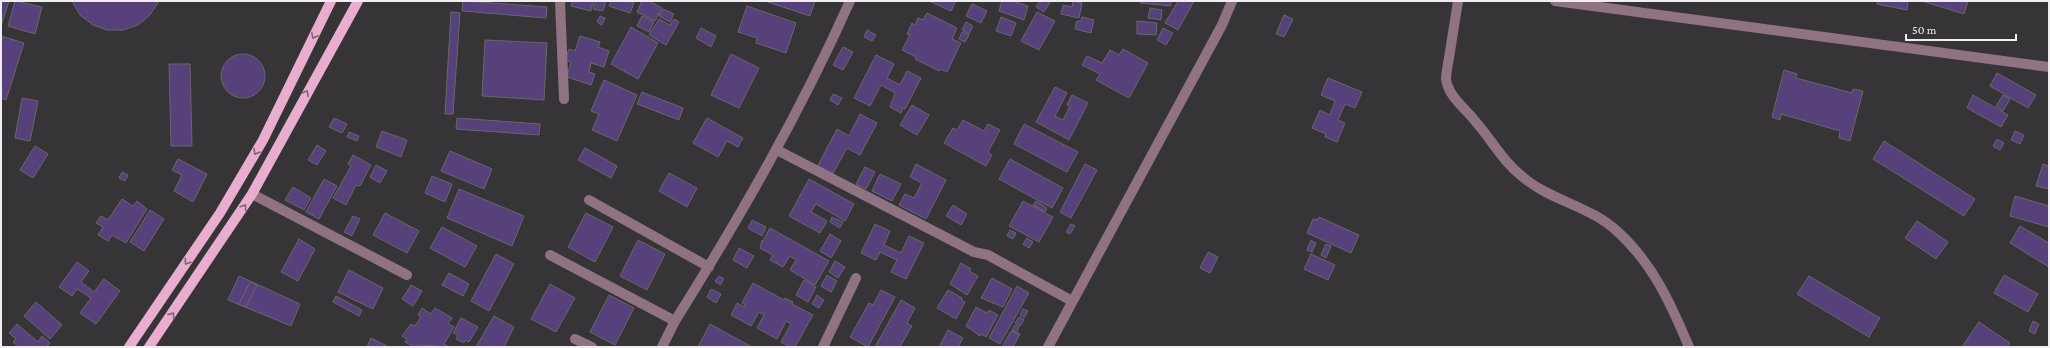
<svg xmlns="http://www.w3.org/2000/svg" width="2050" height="348" font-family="'Crimson Pro',serif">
<rect width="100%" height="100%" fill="#363437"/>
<!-- building -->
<g fill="#56417a" stroke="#68676a">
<path d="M 1,1 L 9,1 L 1,26 Z"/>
<path d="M 15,1 L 42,7 L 35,34 L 8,26 Z"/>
<path d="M 72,1 L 159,1 L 150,15 L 138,25 L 123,30 L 107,30 L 93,25 L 80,15 Z"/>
<path d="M 463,1 L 547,7 L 546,18 L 462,11 Z"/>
<path d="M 572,1 L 593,1 L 591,11 L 571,6 Z"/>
<path d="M 595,1 L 606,1 L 603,11 L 593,9 Z"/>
<path d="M 611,1 L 628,1 L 634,3 L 630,13 L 609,6 Z"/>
<path d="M 642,1 L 649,1 L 662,8 L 655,21 L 637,12 Z"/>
<path d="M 765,1 L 815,1 L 810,16 Z"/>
<path d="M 929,1 L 956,1 L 951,11 Z"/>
<path d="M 1002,1 L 1013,1 L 1028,6 L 1024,20 L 999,11 Z"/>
<path d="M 1040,1 L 1051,1 L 1044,12 L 1036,7 Z"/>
<path d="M 1073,1 L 1082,3 L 1079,18 L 1061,14 L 1063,5 L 1072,7 Z"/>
<path d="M 1141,1 L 1171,1 L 1171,6 L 1140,3 Z"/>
<path d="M 1178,1 L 1194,1 L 1178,30 L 1165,23 Z"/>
<path d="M 1877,1 L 1908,1 L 1907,10 L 1877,4 Z"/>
<path d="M 1922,1 L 1968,1 L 1964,14 Z"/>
<path d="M 972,4 L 987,11 L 981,23 L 966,16 Z"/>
<path d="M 747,6 L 796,23 L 786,53 L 756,43 L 757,38 L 738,32 Z"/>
<path d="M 1150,8 L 1162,10 L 1161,20 L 1148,18 Z"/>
<path d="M 663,9 L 674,14 L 670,22 L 659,16 Z"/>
<path d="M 451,12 L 460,13 L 453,114 L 445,114 Z"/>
<path d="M 1037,12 L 1055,21 L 1039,50 L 1021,41 Z"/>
<path d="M 927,13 L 957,28 L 952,39 L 961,43 L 947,72 L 940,69 L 939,71 L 915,59 L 916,57 L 902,50 L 910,35 L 907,34 L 912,23 L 915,25 L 918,18 L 923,20 Z"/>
<path d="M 1284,15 L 1293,19 L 1284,37 L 1276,34 Z"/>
<path d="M 600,16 L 605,18 L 602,25 L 597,22 Z"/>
<path d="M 642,16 L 654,22 L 649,32 L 637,26 Z"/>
<path d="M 1001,17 L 1016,23 L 1011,36 L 996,31 Z"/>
<path d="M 1082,17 L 1094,20 L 1091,33 L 1075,29 L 1077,21 L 1081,21 Z"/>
<path d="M 659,19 L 670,25 L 674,19 L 679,22 L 666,45 L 649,35 Z"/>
<path d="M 1137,21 L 1157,23 L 1156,35 L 1137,34 Z"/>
<path d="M 966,22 L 973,26 L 969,34 L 962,30 Z"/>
<path d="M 631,27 L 658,43 L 638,79 L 611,64 Z"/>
<path d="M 701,28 L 716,36 L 711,47 L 696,38 Z"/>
<path d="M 1163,28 L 1173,33 L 1166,45 L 1157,40 Z"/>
<path d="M 867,30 L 876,35 L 872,41 L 864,37 Z"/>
<path d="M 962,32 L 969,35 L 965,42 L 959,39 Z"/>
<path d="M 1,36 L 24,43 L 6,100 L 1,98 Z"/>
<path d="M 580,36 L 600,42 L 598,47 L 609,51 L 604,67 L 591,63 L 589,72 L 595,74 L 591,85 L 567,77 L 571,62 L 565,60 L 569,49 L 575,51 Z"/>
<path d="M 485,40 L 547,43 L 544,100 L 482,96 Z"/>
<path d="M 843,47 L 853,52 L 843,70 L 833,65 Z"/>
<path d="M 1123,49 L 1148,63 L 1129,98 L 1096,80 L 1100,74 L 1082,65 L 1087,56 L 1102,63 L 1110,50 L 1119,55 Z"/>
<path d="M 731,54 L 759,68 L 739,108 L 711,95 Z"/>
<circle cx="243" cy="76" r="22"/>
<path d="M 876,55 L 894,64 L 887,78 L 900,85 L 907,71 L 921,78 L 905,109 L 903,108 L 901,113 L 890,107 L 895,93 L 881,85 L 870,106 L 854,98 Z"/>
<path d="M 169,64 L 190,64 L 192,146 L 171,146 Z"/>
<path d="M 1784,70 L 1797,74 L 1796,78 L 1852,93 L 1853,89 L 1863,91 L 1850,141 L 1839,138 L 1840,131 L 1781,114 L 1780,120 L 1772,117 Z"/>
<path d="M 1997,73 L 2036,95 L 2028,108 L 1990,86 Z"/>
<path d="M 1328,78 L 1362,92 L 1355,108 L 1345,104 L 1338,120 L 1345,123 L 1337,142 L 1325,137 L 1326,134 L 1312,128 L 1320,110 L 1330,115 L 1335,101 L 1321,95 Z"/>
<path d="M 604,80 L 637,95 L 617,141 L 592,130 L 599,114 L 591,111 Z"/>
<path d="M 1055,87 L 1067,93 L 1055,116 L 1063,120 L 1070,106 L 1067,105 L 1072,95 L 1088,103 L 1069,140 L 1036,122 Z"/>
<path d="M 642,92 L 683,108 L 679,120 L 637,104 Z"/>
<path d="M 833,94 L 842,98 L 838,105 L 830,100 Z"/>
<path d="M 1973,95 L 2008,115 L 2001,127 L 1967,108 Z"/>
<path d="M 2003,95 L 2010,99 L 2003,111 L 1996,106 Z"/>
<path d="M 22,98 L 38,101 L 30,141 L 15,138 Z"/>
<path d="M 912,105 L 929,115 L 917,135 L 900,125 Z"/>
<path d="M 860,114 L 877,123 L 860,155 L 847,148 L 832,175 L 817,167 L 837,129 L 849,136 Z"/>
<path d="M 334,118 L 347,124 L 342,133 L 329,127 Z"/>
<path d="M 457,118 L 540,124 L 539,135 L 456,129 Z"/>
<path d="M 707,118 L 743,138 L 738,147 L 727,141 L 718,157 L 693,143 Z"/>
<path d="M 963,120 L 984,131 L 988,124 L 1000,130 L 988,152 L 992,155 L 986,166 L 944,143 L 953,128 L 957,130 Z"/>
<path d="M 1024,124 L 1078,152 L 1067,172 L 1014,144 Z"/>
<path d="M 382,131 L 407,140 L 401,157 L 376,147 Z"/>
<path d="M 2015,131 L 2024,135 L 2020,144 L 2011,140 Z"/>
<path d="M 349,132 L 359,136 L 357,141 L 347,137 Z"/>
<path d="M 1997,139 L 2004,143 L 2000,150 L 1993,146 Z"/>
<path d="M 1884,141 L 1975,199 L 1964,216 L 1873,159 Z"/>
<path d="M 317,145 L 326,151 L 317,165 L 308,160 Z"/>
<path d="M 35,146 L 48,154 L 33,178 L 20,170 Z"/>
<path d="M 585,148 L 617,166 L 611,178 L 578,160 Z"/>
<path d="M 450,151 L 492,169 L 484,189 L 441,171 Z"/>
<path d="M 353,155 L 371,165 L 360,186 L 356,185 L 346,205 L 333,198 L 351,166 L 348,164 Z"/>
<path d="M 178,159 L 207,174 L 193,202 L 174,191 L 182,175 L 172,170 Z"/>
<path d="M 1010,159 L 1063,188 L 1052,208 L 999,179 Z"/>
<path d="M 916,164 L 946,180 L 926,219 L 899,205 L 905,194 L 914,198 L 922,183 L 910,177 Z"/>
<path d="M 1085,164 L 1097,170 L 1071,218 L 1060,212 Z"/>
<path d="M 2043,164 L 2049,166 L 2049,189 L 2036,186 Z"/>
<path d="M 376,165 L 387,171 L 380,183 L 370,177 Z"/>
<path d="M 865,167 L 875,172 L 866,189 L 856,184 Z"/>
<path d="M 122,172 L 128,175 L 125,181 L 119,178 Z"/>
<path d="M 669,173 L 697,188 L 687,207 L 659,191 Z"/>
<path d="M 880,174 L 901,184 L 892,201 L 872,191 Z"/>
<path d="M 432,176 L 452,184 L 445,202 L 425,193 Z"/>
<path d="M 324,179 L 337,186 L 319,219 L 306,212 Z"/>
<path d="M 809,179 L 854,204 L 845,221 L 816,204 L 811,212 L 827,221 L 820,233 L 789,216 Z"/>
<path d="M 293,187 L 311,198 L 304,210 L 285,200 Z"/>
<path d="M 459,189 L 524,216 L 512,246 L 447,218 Z"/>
<path d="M 2015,196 L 2049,206 L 2049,227 L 2010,216 Z"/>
<path d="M 122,199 L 133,206 L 137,201 L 147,209 L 126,243 L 112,235 L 108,241 L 98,235 L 103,227 L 96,223 L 101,216 L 108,220 Z"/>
<path d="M 1023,201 L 1053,217 L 1039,242 L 1009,226 Z"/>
<path d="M 1036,201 L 1047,208 L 1045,212 L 1033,205 Z"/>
<path d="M 953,205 L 967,214 L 961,225 L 946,216 Z"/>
<path d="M 150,210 L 164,219 L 144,251 L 130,242 Z"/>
<path d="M 385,213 L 419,231 L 407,253 L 373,235 Z"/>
<path d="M 586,213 L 613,227 L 595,262 L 568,247 Z"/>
<path d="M 353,216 L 360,219 L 352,236 L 344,232 Z"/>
<path d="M 832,217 L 843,222 L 840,228 L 830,222 Z"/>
<path d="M 1319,217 L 1359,235 L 1351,253 L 1307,233 L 1313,219 L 1317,220 Z"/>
<path d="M 752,220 L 766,227 L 762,236 L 748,228 Z"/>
<path d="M 1917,221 L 1948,242 L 1936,259 L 1905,238 Z"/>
<path d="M 875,224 L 890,231 L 884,245 L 901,253 L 909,236 L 924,243 L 906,279 L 891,272 L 897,260 L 880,252 L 876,260 L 861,253 Z"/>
<path d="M 1071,224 L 1075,226 L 1070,234 L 1066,232 Z"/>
<path d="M 2020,226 L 2049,243 L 2049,267 L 2010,243 Z"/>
<path d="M 442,227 L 477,246 L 465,267 L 430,248 Z"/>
<path d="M 770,228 L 829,261 L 815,285 L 790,270 L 796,260 L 790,256 L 783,267 L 770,260 L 773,255 L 760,248 L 762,240 L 763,241 Z"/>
<path d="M 1010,230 L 1016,233 L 1013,239 L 1007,236 Z"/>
<path d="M 830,234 L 841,241 L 831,258 L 820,251 Z"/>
<path d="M 1027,238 L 1033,242 L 1029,248 L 1023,244 Z"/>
<path d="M 299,239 L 315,249 L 298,281 L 281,272 Z"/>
<path d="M 638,240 L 665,254 L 647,290 L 620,276 Z"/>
<path d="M 1311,240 L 1316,243 L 1312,252 L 1307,250 Z"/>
<path d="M 1326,244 L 1331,246 L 1326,258 L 1321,255 Z"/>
<path d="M 739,248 L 754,256 L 747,268 L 733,260 Z"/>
<path d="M 1208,252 L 1218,257 L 1210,273 L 1200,268 Z"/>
<path d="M 496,254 L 514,264 L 489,311 L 471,301 Z"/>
<path d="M 1311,254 L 1335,265 L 1328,280 L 1304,269 Z"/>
<path d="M 835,261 L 845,267 L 838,278 L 829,272 Z"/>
<path d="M 77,262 L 89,271 L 81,282 L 94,292 L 104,279 L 120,291 L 96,324 L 80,313 L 91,298 L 77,289 L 72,296 L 59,287 Z"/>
<path d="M 961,263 L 971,269 L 969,271 L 978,276 L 967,295 L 950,284 Z"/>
<path d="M 349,270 L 383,288 L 373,309 L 338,292 Z"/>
<path d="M 449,273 L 469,284 L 463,296 L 442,285 Z"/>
<path d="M 827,275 L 837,281 L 831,292 L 821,286 Z"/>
<path d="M 2004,275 L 2038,294 L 2028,312 L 1994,293 Z"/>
<path d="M 239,276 L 300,304 L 291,326 L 228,300 Z"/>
<path d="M 719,276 L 724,279 L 720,285 L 715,281 Z"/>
<path d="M 1809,276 L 1880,318 L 1869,337 L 1797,294 Z"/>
<path d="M 992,278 L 1012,289 L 1003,307 L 981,298 Z"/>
<path d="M 804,280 L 816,287 L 808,302 L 796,295 Z"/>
<path d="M 250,282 L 257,285 L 246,307 L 239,304 Z"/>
<path d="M 753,283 L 784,300 L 785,298 L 793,302 L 792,304 L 813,315 L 795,347 L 790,347 L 781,342 L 791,324 L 786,321 L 777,339 L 757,328 L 764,315 L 759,312 L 751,326 L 731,315 L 737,303 L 744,307 L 745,305 L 742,303 Z"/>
<path d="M 550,284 L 575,298 L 556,332 L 531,319 Z"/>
<path d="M 411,285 L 422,291 L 413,306 L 402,299 Z"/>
<path d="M 1017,286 L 1029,293 L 1000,344 L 989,338 Z"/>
<path d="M 711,289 L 721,294 L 716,303 L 707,297 Z"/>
<path d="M 881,290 L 895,297 L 868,347 L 850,337 L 869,303 L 873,305 Z"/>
<path d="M 948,290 L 962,298 L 961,300 L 965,302 L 956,319 L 937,308 Z"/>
<path d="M 609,295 L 634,308 L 615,345 L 590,332 Z"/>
<path d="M 817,295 L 824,300 L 819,308 L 812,304 Z"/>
<path d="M 336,296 L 362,310 L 359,316 L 333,302 Z"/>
<path d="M 901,300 L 915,308 L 907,323 L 912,326 L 900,347 L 875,347 Z"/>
<path d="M 36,302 L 62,325 L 50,339 L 24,316 Z"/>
<path d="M 976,307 L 987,313 L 989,310 L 998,315 L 986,337 L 981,334 L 980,336 L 966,326 Z"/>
<path d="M 422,308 L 431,314 L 435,308 L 452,318 L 448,324 L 454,327 L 444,344 L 449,347 L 419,345 L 414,347 L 405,342 L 407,339 L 402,336 L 411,324 L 415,326 L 421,317 L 418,315 Z"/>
<path d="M 1023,309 L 1028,311 L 1024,318 L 1020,315 Z"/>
<path d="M 494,316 L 514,327 L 504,347 L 476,347 Z"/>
<path d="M 1019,317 L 1024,320 L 1020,326 L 1015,323 Z"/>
<path d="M 461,318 L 478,327 L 469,342 L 465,340 L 464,343 L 456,339 L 458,335 L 453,333 Z"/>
<path d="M 2033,321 L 2039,324 L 2035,334 L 2029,331 Z"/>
<path d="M 1979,322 L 2010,343 L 2007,347 L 1962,347 Z"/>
<path d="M 17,324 L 38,342 L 42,336 L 50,343 L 46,347 L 19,347 L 13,342 L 16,339 L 9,333 Z"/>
<path d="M 710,324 L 752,347 L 698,347 Z"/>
<path d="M 1015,325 L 1019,327 L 1017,332 L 1012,330 Z"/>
<path d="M 948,330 L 963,338 L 958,347 L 939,347 Z"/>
<path d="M 1013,330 L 1020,334 L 1012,347 L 1003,347 Z"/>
<path d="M 1011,331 L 1019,335 L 1013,347 L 1002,347 Z"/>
<path d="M 371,338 L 389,347 L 367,347 Z"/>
</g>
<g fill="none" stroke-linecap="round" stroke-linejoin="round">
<!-- minor -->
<g stroke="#8f7382" stroke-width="10">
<path d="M 560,1 L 564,99"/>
<path d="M 1458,1 C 1455,20 1452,39 1449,58 C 1448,64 1446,73 1446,79 C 1448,96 1465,108 1475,121 C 1492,140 1503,162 1524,178 C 1552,201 1590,206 1618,232 C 1653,264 1671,304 1689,347"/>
<path d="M 1555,1 L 2049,67"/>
<path d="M 777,150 L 974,252 L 988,255 L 1072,301"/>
<path d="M 252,194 L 407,275"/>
<path d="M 589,200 L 709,267"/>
<path d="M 550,255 L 675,321"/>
<path d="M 575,339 L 592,347"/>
<path d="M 662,347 L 675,321 C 740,217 800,113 850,1"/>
<path d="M 823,347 L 856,278"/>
<path d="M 1048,347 L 1222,25 L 1232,1"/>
</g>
<!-- major -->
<g stroke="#e9aecf" stroke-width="10">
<path d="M 129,347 L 220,213 L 263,140 L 331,1"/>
<path d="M 149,347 L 252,194 L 358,1"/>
</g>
</g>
<!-- one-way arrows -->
<defs><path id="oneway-chevron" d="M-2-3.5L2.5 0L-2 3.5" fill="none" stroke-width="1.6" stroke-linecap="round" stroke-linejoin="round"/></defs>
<g stroke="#7e6574">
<use href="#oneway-chevron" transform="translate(314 36) rotate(116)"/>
<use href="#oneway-chevron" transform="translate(306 93) rotate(-62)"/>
<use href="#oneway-chevron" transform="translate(256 152) rotate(121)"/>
<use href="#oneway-chevron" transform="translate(244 207) rotate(-56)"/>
<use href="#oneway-chevron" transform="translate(187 262) rotate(124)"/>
<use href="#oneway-chevron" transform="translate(172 315) rotate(-55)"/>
</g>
<!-- border -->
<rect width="2050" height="348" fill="none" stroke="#f0eef0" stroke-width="4"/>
<!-- scale -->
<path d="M1906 34v6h110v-6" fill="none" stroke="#f0eef0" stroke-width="2"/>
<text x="1912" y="34" font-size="12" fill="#f0eef0" stroke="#363437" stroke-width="3" paint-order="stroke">50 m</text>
</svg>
